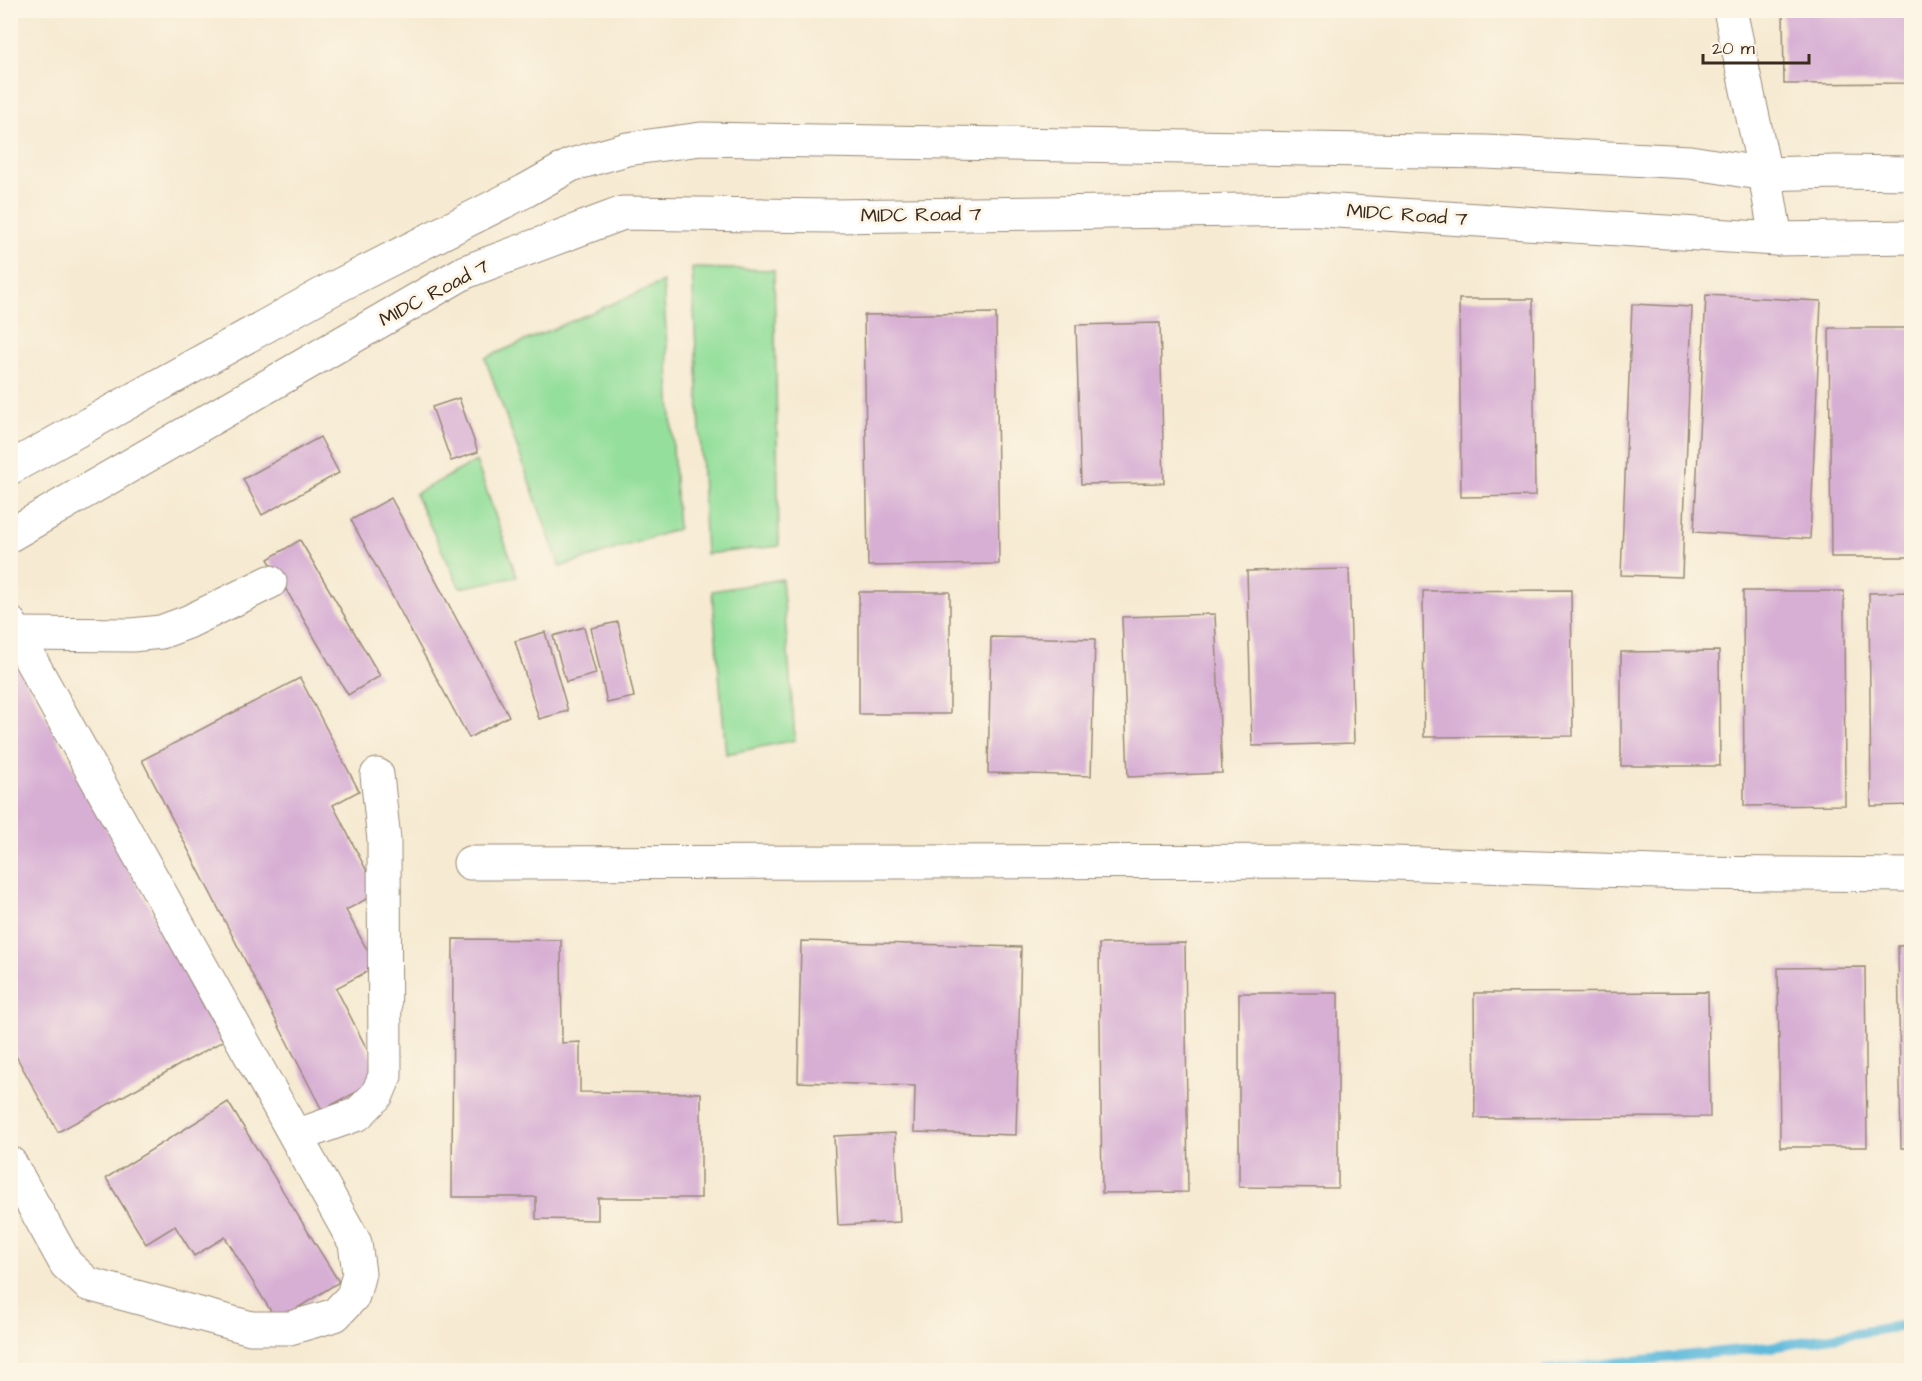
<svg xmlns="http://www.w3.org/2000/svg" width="1922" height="1381" font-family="'Architects Daughter',sans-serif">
<rect width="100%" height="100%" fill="#fcf5e5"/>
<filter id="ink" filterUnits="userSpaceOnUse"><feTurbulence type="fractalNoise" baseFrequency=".0167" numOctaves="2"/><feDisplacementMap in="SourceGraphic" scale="12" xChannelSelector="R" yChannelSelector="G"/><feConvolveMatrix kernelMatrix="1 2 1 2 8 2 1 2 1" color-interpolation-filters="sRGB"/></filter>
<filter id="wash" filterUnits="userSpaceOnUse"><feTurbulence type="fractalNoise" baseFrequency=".008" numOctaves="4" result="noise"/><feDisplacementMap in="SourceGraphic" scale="24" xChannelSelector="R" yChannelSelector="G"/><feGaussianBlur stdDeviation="1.35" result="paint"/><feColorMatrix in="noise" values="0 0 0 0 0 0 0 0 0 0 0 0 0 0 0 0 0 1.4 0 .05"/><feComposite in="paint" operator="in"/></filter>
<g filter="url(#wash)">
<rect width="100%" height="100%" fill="#f6ead2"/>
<!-- green -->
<g fill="#94df9b" stroke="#68845c" stroke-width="1.5">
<path d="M 692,268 L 774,270 L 779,546 L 706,554 Z"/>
<path d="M 663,282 L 678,529 L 560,567 L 485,358 Z"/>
<path d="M 476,461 L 517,577 L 460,588 L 415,494 Z"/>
<path d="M 782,579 L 795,740 L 726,754 L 712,591 Z"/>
</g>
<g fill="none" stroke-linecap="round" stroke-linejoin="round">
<!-- stream -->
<path stroke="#5ebadc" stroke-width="10" d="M 1547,1370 L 1770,1347 L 1912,1324"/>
</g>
<g id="blocks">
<!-- building -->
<g fill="#d7afd4">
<path d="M 1783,10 L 1912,10 L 1912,83 L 1784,84 Z"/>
<path d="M 1706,295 L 1821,301 L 1810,539 L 1694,532 Z"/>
<path d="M 1459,299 L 1533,299 L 1535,496 L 1461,497 Z"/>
<path d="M 1632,304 L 1692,307 L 1682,577 L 1621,575 Z"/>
<path d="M 996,313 L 999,564 L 868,566 L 864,315 Z"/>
<path d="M 1160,323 L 1164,483 L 1081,484 L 1076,325 Z"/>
<path d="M 1829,328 L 1912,328 L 1912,557 L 1831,557 Z"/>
<path d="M 459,398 L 478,452 L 451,461 L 432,407 Z"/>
<path d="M 320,437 L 339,473 L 262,515 L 243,479 Z"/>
<path d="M 391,498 L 509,716 L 469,738 L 351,520 Z"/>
<path d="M 300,540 L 380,676 L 348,695 L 268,559 Z"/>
<path d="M 1349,569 L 1354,743 L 1252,746 L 1247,571 Z"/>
<path d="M 1571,590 L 1573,736 L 1424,737 L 1423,591 Z"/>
<path d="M 1743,591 L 1844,591 L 1845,805 L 1744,806 Z"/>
<rect x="859" y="592" width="91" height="122"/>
<path d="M 1912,592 L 1912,805 L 1871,806 L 1869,593 Z"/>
<path d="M 1215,614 L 1222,773 L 1128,777 L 1122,617 Z"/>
<path d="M 618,622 L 634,697 L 607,703 L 591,628 Z"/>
<path d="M 584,627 L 596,674 L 566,682 L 553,636 Z"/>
<path d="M 545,632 L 568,711 L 539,719 L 515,641 Z"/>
<path d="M 991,637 L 1095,639 L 1091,776 L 988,773 Z"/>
<path d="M 1719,651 L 1720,766 L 1621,766 L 1621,652 Z"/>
<path d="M 12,656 L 223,1041 L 58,1132 L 10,1045 L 10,657 Z"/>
<path d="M 300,678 L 359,791 L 333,805 L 378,893 L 346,910 L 376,967 L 336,988 L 382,1079 L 322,1110 L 142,760 Z"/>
<path d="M 453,939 L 561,940 L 562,1043 L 580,1042 L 580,1092 L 701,1093 L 701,1198 L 598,1198 L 598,1220 L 536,1219 L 536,1197 L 452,1197 Z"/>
<path d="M 801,941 L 1021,947 L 1016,1135 L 914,1132 L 915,1086 L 798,1082 Z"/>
<path d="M 1185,943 L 1188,1192 L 1102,1193 L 1099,944 Z"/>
<path d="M 1912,945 L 1912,1148 L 1901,1148 L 1898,946 Z"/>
<path d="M 1865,967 L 1867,1147 L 1780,1147 L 1778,968 Z"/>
<path d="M 1708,992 L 1710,1117 L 1475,1118 L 1474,993 Z"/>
<path d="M 1239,993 L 1338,993 L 1338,1188 L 1239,1187 Z"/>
<path d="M 228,1102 L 339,1282 L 277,1321 L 225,1237 L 194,1256 L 175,1226 L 146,1244 L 106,1178 Z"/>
<path d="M 895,1133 L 900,1222 L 838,1225 L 834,1136 Z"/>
</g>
</g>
</g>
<g filter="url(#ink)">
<use href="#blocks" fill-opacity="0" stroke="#988a78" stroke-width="1.5"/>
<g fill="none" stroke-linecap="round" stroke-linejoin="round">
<!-- minor casing -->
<g stroke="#988a78" stroke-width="35">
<g id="minor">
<path d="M 1730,10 L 1765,174 L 1776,239"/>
<path d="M 10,468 L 332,289 L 525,191 L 571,165 L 627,149 L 701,139 L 1486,152 L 1690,162 L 1765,174 L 1837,172 L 1912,173"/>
<path d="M 10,535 L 465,272 L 623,213 L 832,216 L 1306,209 L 1776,239 L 1912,237"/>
<path d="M 10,623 L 355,1243 L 359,1273 L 353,1296 L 335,1315 L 290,1328 L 251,1328 L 88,1284 L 66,1264 L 10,1163"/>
<path d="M 17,634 L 132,635 L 161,632 L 188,622 L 270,582"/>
<path d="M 470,863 L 1334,861 L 1687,873 L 1912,875"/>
<path d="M 296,1136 L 358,1114 L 377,1095 L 385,1076 L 384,840 L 377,775"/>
</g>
</g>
<!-- minor -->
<use href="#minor" stroke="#fff" stroke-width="33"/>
</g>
</g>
<g text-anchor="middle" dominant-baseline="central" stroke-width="6" stroke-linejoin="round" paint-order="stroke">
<!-- street labels -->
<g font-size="20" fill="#3b2a1e" stroke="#fcf5e5">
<text transform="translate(921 215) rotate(-1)">MIDC Road 7</text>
<text transform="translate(1407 215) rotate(4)">MIDC Road 7</text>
<text transform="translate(434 293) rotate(-28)">MIDC Road 7</text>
</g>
</g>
<!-- margin -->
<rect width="1922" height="1381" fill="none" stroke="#fcf5e5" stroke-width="36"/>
<!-- scale -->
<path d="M1703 54v9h106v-9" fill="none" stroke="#3b2a1e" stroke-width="3"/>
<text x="1712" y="54" font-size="18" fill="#3b2a1e" stroke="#fcf5e5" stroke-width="4.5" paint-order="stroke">20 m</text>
</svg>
